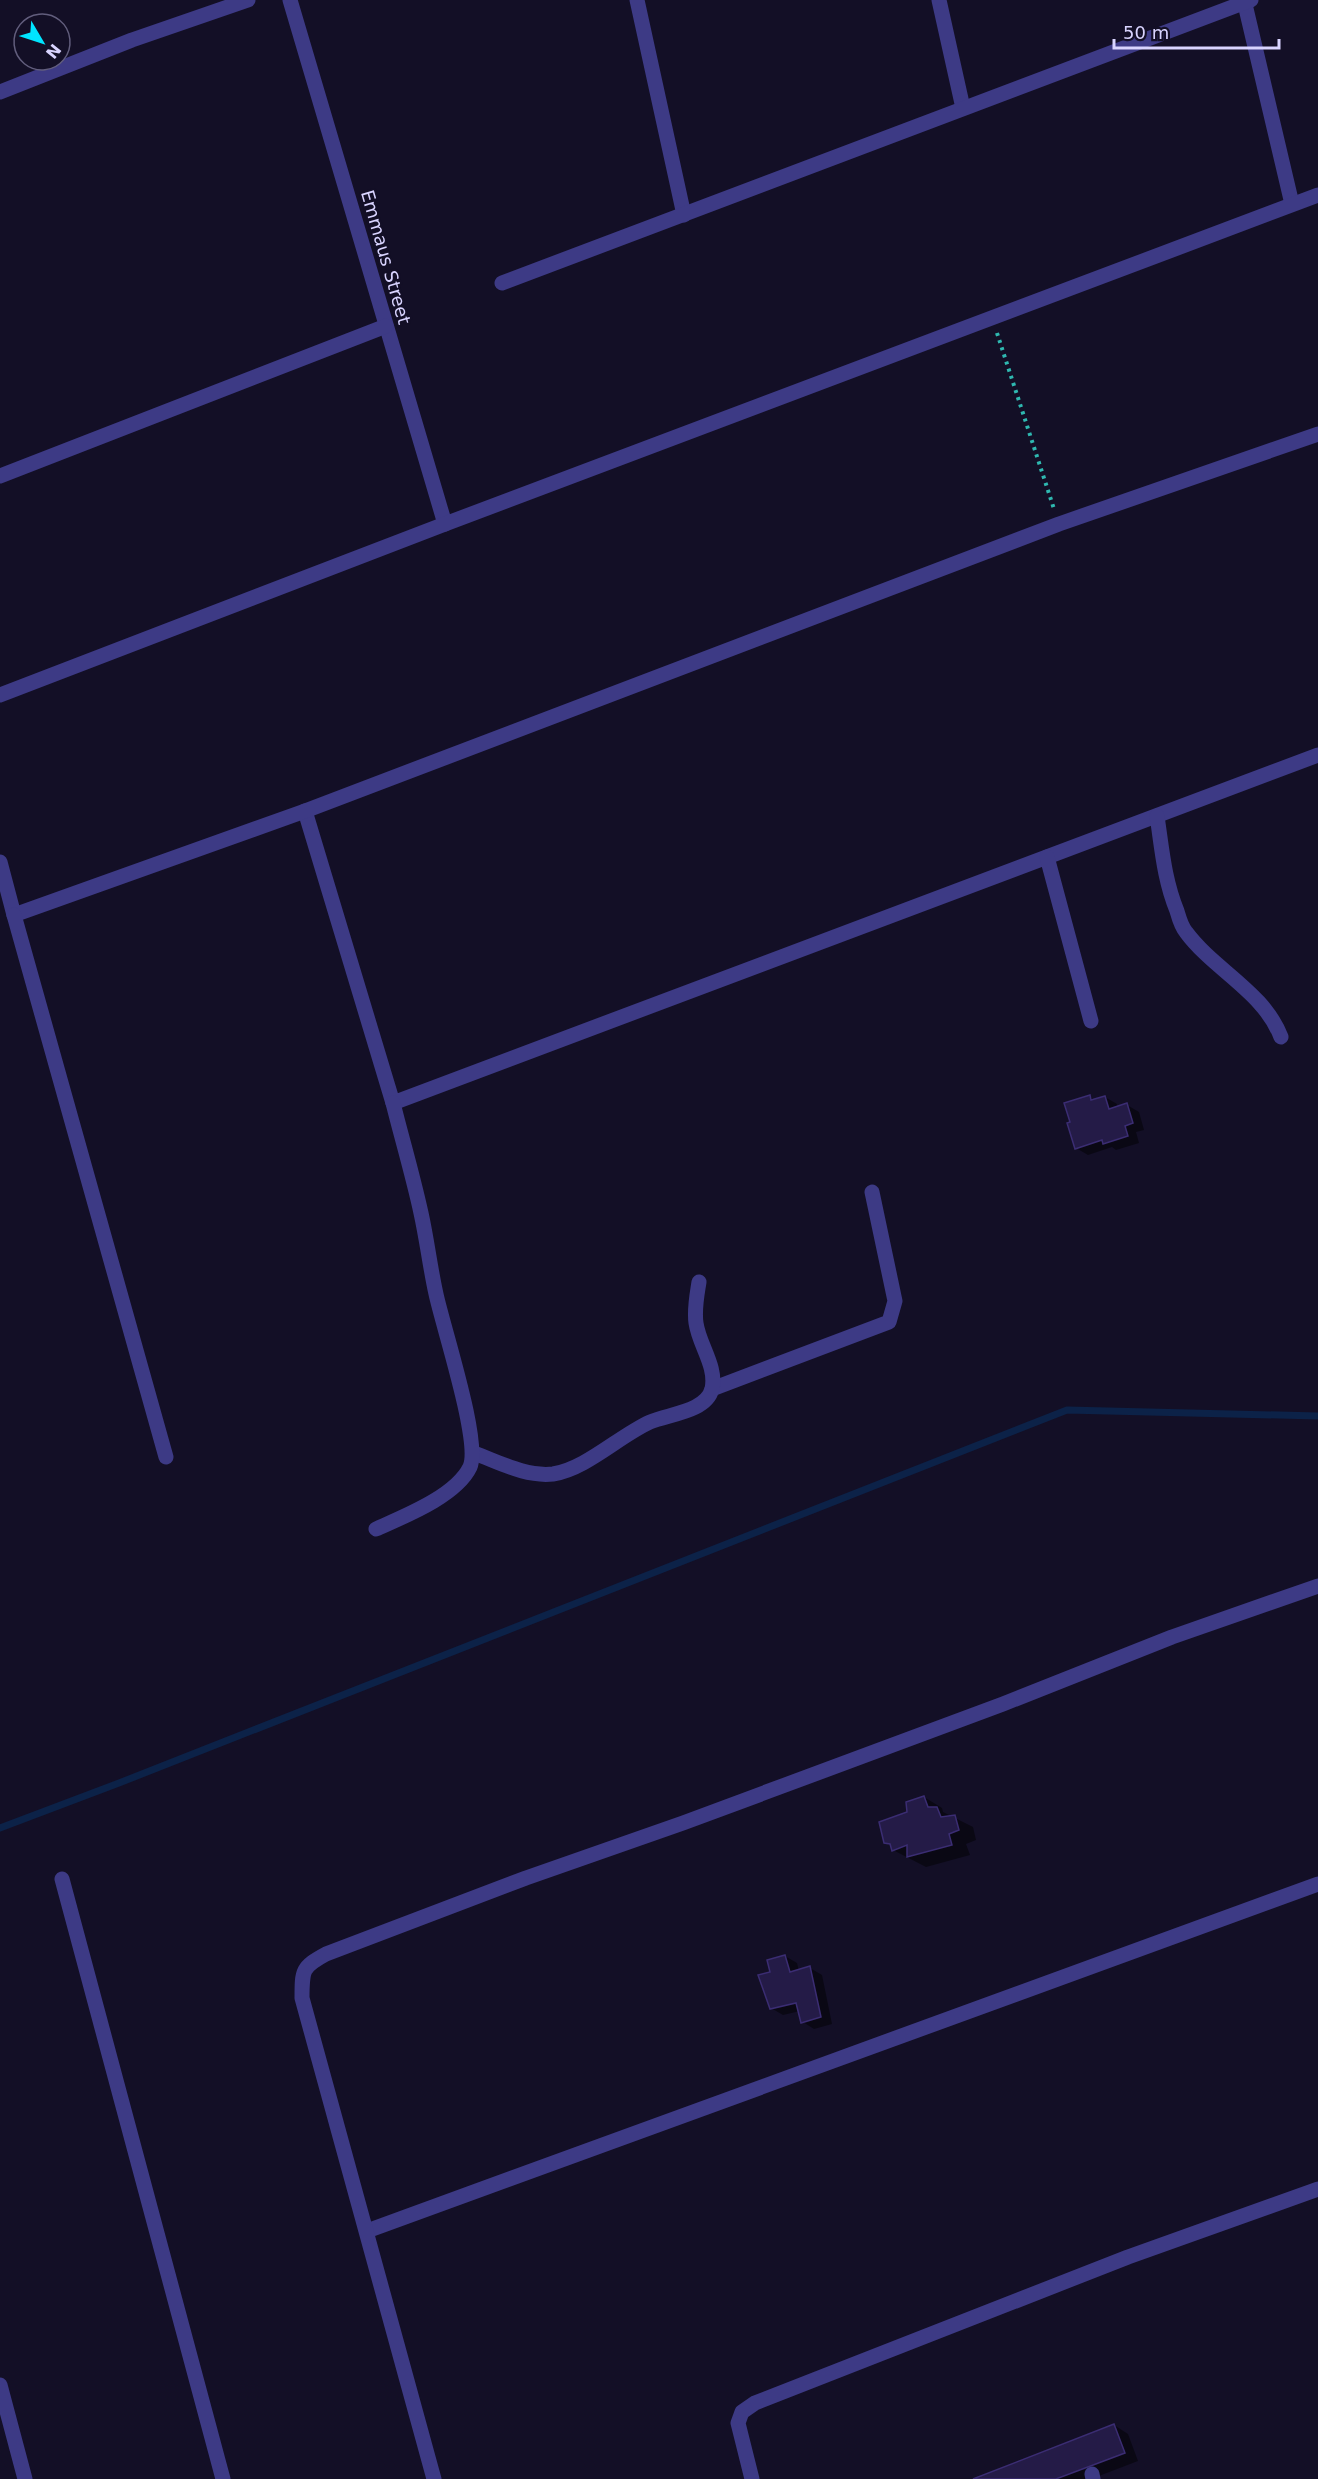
<svg xmlns="http://www.w3.org/2000/svg" width="1318" height="2479" font-family="'DejaVu Sans',sans-serif">
<rect width="100%" height="100%" fill="#130f26"/>
<!-- shadow -->
<g fill="#0007">
<path d="M 1090,1097 L 1096,1100 L 1105,1097 L 1117,1104 L 1118,1108 L 1127,1105 L 1139,1112 L 1144,1130 L 1136,1132 L 1139,1143 L 1116,1150 L 1112,1147 L 1088,1155 L 1076,1148 Z"/>
<path d="M 924,1797 L 942,1808 L 943,1812 L 973,1827 L 976,1840 L 966,1844 L 970,1855 L 926,1867 L 893,1850 L 892,1846 L 885,1843 Z"/>
<path d="M 785,1956 L 797,1963 L 799,1971 L 810,1968 L 822,1975 L 832,2024 L 814,2029 L 803,2022 L 800,2011 L 783,2015 L 771,2008 L 772,1973 Z"/>
<path d="M 1114,2425 L 1128,2434 L 1138,2461 L 1091,2479 L 973,2479 Z"/>
</g>
<g fill="none" stroke-linecap="round" stroke-linejoin="round">
<!-- stream -->
<path stroke="#0c2248" stroke-width="7" d="M 0,1828 L 119,1783 L 1067,1410 L 1318,1416"/>
</g>
<!-- building -->
<g fill="#241b47" stroke="#3b2d73" stroke-width="1.5">
<path d="M 1090,1095 L 1091,1100 L 1105,1096 L 1109,1109 L 1127,1103 L 1133,1123 L 1125,1126 L 1128,1136 L 1103,1144 L 1102,1140 L 1075,1149 L 1067,1123 L 1070,1122 L 1064,1103 Z"/>
<path d="M 924,1796 L 928,1807 L 937,1807 L 941,1817 L 955,1815 L 959,1830 L 949,1834 L 952,1845 L 907,1857 L 907,1845 L 892,1851 L 890,1844 L 884,1843 L 879,1822 L 907,1812 L 906,1802 Z"/>
<path d="M 785,1955 L 790,1972 L 810,1966 L 821,2017 L 801,2023 L 796,2003 L 770,2009 L 758,1975 L 770,1972 L 767,1960 Z"/>
<path d="M 1114,2424 L 1125,2453 L 1056,2479 L 973,2479 Z"/>
</g>
<g fill="none" stroke-linecap="round" stroke-linejoin="round">
<!-- path -->
<path stroke="#2fb8b0" stroke-width="4" stroke-dasharray="3 4.5" stroke-linecap="butt" d="M 997,333 L 1054,509"/>
<!-- minor -->
<g stroke="#3d3a85" stroke-width="15">
<path d="M 290,0 L 445,524"/>
<path d="M 637,0 L 684,215"/>
<path d="M 939,0 L 963,108"/>
<path d="M 1244,0 L 1292,204"/>
<path d="M 0,92 L 132,40 L 248,0"/>
<path d="M 502,283 L 1251,0"/>
<path d="M 0,476 L 386,326"/>
<path d="M 0,695 L 445,524 L 1318,195"/>
<path d="M 305,811 L 393,1103 L 1318,755"/>
<path d="M 1157,816 C 1162,849 1164,879 1177,911 C 1179,918 1181,926 1186,932 C 1214,970 1264,992 1281,1037"/>
<path d="M 1047,857 L 1091,1021"/>
<path d="M 0,862 L 14,915 L 305,811 L 1059,524 L 1318,434"/>
<path d="M 14,915 L 166,1457"/>
<path d="M 712,1389 L 889,1322 L 895,1301 L 872,1192"/>
<path d="M 474,1453 C 499,1462 525,1477 553,1474 C 586,1469 619,1436 650,1422 C 668,1414 706,1412 712,1389 C 717,1366 699,1345 696,1323 C 694,1309 697,1295 699,1282"/>
<path d="M 376,1529 C 405,1516 456,1496 470,1467 C 481,1442 443,1327 436,1294 C 430,1267 427,1240 421,1213 C 413,1176 402,1139 393,1103"/>
<path d="M 62,1879 L 223,2479"/>
<path d="M 367,2231 L 1318,1884"/>
<path d="M 0,2385 L 25,2479"/>
<path d="M 1092,2474 L 1093,2479"/>
<path d="M 434,2479 L 302,1998 C 302,1970 302,1967 326,1954 L 526,1878 L 683,1823 L 1003,1704 L 1172,1637 L 1318,1586"/>
<path d="M 752,2479 L 738,2423 L 742,2412 L 755,2403 L 1128,2257 L 1318,2189"/>
</g>
</g>
<g text-anchor="middle" dominant-baseline="central" stroke-width="4.5" stroke-linejoin="round" paint-order="stroke">
<!-- street labels -->
<g font-size="18" fill="#d9d4ff" stroke="#130f26">
<text transform="translate(386 257) rotate(74)">Emmaus Street</text>
</g>
</g>
<!-- north arrow -->
<g transform="translate(42 42) rotate(129)"><circle r="28" fill="#130f26" stroke="#625e7d" stroke-width="1.5"/>
<path d="M0-4.5L10 22L0 15L-10 22Z" fill="#00e5ff"/>
<text y="-9" font-size="16" font-weight="bold" text-anchor="middle" fill="#d9d4ff">N</text>
</g>
<!-- scale -->
<path d="M1114 39v9h165v-9" fill="none" stroke="#d9d4ff" stroke-width="3"/>
<text x="1123" y="39" font-size="18" fill="#d9d4ff" stroke="#130f26" stroke-width="4.5" paint-order="stroke">50 m</text>
</svg>
